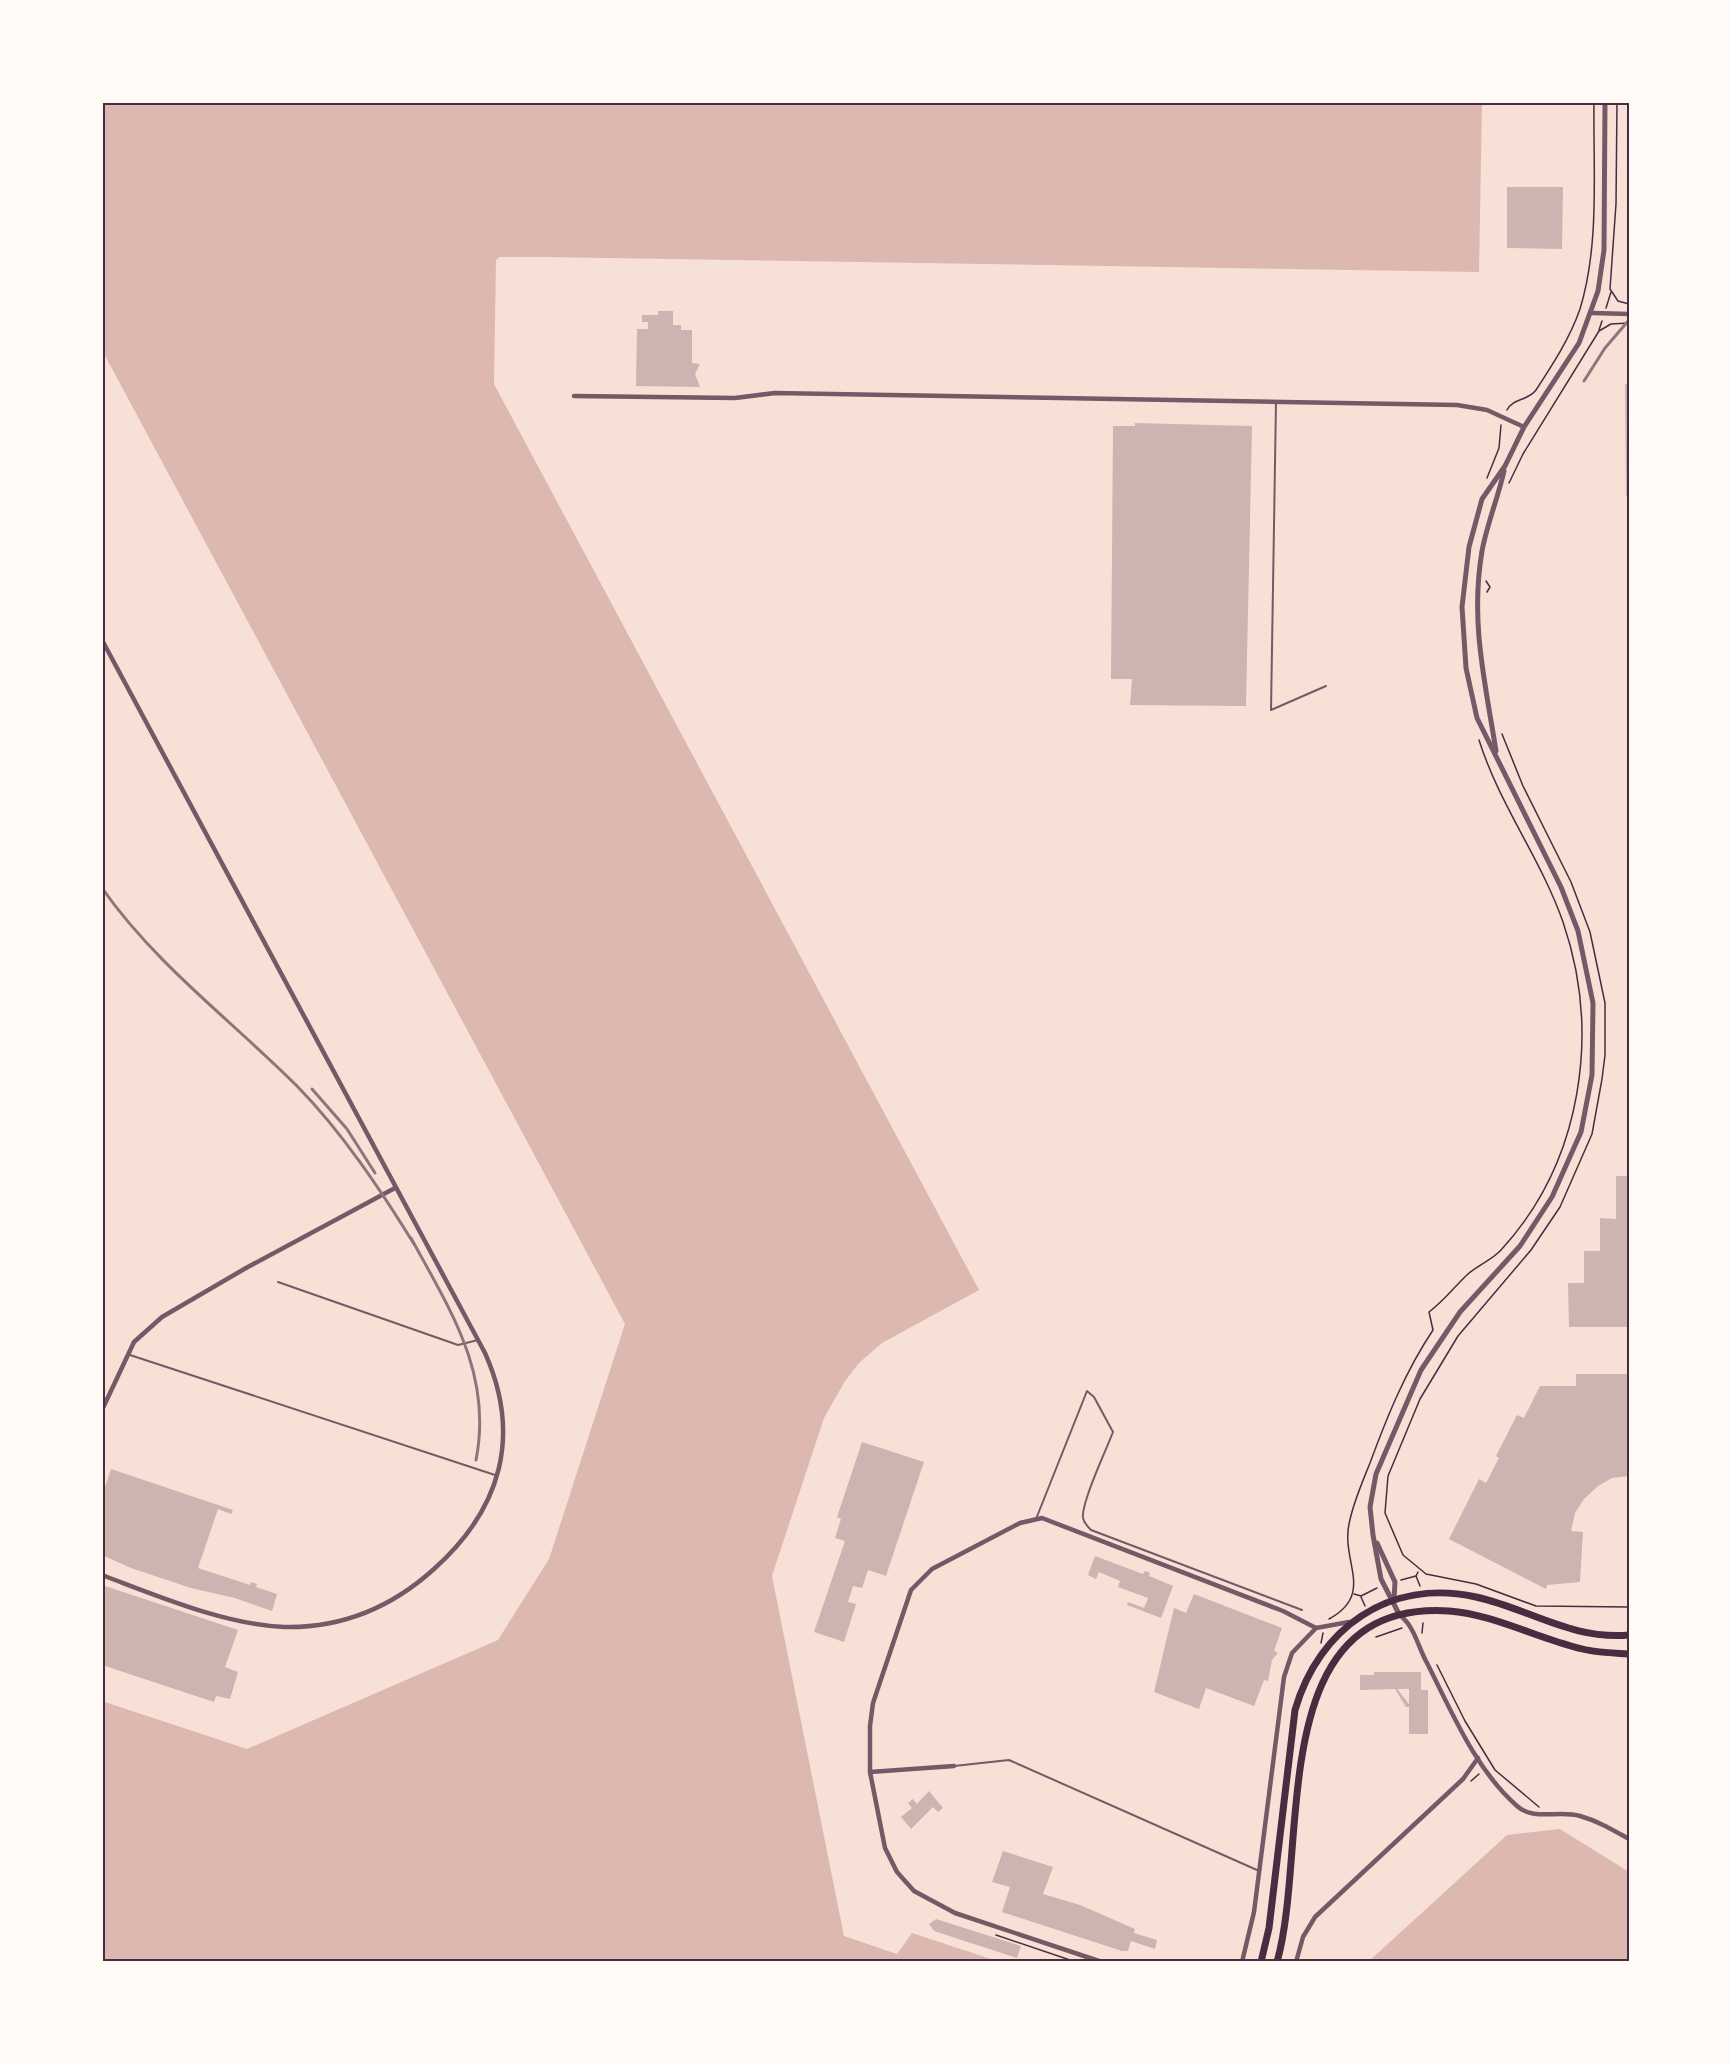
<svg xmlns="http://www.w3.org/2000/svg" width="1731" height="2064" font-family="'Archivo Narrow',sans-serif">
<rect width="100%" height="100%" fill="#f7e1d7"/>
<!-- water -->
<g fill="#dcb8b0">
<path d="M 102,102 L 1482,102 L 1479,272 L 544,257 L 500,257 L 496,260 L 494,384 L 979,1290 L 882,1343 L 859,1363 L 845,1381 L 824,1418 L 772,1576 L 844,1936 L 897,1954 L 912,1933 L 1000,1962 L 102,1960 L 102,1701 L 247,1749 L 498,1640 L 549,1559 L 625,1324 L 102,350 Z"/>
<path d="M 1560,1829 L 1629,1872 L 1629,1962 L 1368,1962 L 1507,1835 Z"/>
</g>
<!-- building -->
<g fill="#ccb4b1" fill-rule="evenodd">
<path d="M 1507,187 L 1563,187 L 1562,249 L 1507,248 Z"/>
<path d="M 658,311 L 673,311 L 673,325 L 681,325 L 681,330 L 692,330 L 692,363 L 700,364 L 695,374 L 700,387 L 636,386 L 637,329 L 648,329 L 648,322 L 642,322 L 642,315 L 658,315 Z"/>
<path d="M 1625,384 L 1629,384 L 1629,496 L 1626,496 Z"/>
<path d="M 1135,423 L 1252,426 L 1246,706 L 1130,705 L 1132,679 L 1111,679 L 1113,426 L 1135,426 Z"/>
<path d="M 1616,1176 L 1629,1176 L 1629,1327 L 1569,1327 L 1568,1283 L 1584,1283 L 1584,1251 L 1600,1251 L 1600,1218 L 1616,1219 Z"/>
<path d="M 1576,1374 L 1629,1374 L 1629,1476 L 1612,1478 L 1598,1486 L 1584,1499 L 1575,1513 L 1571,1531 L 1583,1532 L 1580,1582 L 1547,1585 L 1546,1589 L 1449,1539 L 1479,1479 L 1486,1483 L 1499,1458 L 1496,1456 L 1517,1415 L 1524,1418 L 1540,1386 L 1576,1386 Z"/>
<path d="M 862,1442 L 924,1462 L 886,1576 L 868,1570 L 862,1588 L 853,1586 L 848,1602 L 856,1604 L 844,1642 L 814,1632 L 845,1541 L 835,1538 L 841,1519 L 837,1517 Z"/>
<path d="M 111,1469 L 233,1510 L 231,1514 L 218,1509 L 198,1568 L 250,1585 L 251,1582 L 257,1584 L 256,1587 L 277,1594 L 272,1611 L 235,1598 L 191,1588 L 131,1568 L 102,1555 L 102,1496 Z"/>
<path d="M 1095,1556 L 1143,1574 L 1145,1571 L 1150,1573 L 1149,1576 L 1173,1586 L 1161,1618 L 1127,1605 L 1128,1602 L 1144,1608 L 1148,1598 L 1118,1587 L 1120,1581 L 1099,1572 L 1096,1579 L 1088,1575 Z"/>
<path d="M 102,1585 L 238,1630 L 225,1667 L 238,1672 L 230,1699 L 216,1696 L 214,1702 L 102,1665 Z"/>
<path d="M 1194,1594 L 1282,1628 L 1274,1651 L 1278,1653 L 1272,1660 L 1268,1681 L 1264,1680 L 1254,1706 L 1206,1688 L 1199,1709 L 1154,1692 L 1174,1608 L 1186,1613 Z"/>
<path d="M 1374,1672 L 1421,1672 L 1421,1690 L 1428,1690 L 1428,1734 L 1409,1734 L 1409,1707 L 1406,1707 L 1395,1689 L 1360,1690 L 1360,1675 L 1374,1675 ZM 1398,1689 L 1409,1689 L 1409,1704 L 1398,1690 Z"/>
<path d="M 929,1791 L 943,1808 L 938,1812 L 933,1807 L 911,1829 L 901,1817 L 912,1808 L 908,1803 L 913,1799 L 917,1804 Z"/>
<path d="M 1003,1851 L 1053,1867 L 1043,1894 L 1080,1905 L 1135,1929 L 1134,1933 L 1157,1940 L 1155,1949 L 1131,1941 L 1128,1951 L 1122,1951 L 1002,1912 L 1010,1887 L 992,1882 Z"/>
<path d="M 936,1919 L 1021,1946 L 1017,1958 L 934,1931 L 929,1924 Z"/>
</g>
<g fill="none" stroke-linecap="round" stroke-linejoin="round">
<!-- path -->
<g stroke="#4a2c40" stroke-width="1.5">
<path d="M 1617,102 L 1616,204 L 1610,289 L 1618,301 L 1629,304"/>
<path d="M 1606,308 L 1611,292"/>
<path d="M 1599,330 L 1602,321"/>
<path d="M 1507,410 C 1513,398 1528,401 1536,390 C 1553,364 1570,338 1580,309 C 1600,244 1593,169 1594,102"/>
<path d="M 1487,478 L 1499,448 L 1501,425"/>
<path d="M 1509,483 L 1523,454 L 1599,331 L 1611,324 L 1629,323"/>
<path d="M 1486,581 L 1490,587 L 1487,592"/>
<path d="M 1502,734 L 1523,786 L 1571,882 L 1590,932 L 1605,1003 L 1605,1055 L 1602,1079 L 1592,1134 L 1560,1207 L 1531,1250 L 1458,1336 L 1420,1399 L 1388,1476 L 1385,1513 L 1403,1555 L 1426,1574 L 1476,1584 L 1536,1606 L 1629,1607"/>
<path d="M 1416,1576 L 1420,1586"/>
<path d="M 1401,1580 L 1416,1576 L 1418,1572"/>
<path d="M 1354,1594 L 1361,1596 L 1377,1588"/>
<path d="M 1361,1597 L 1365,1606"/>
<path d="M 1329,1619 C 1375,1594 1341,1562 1349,1524 C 1353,1503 1362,1483 1370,1463 C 1387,1417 1405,1372 1433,1330 L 1429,1312 C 1444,1301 1454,1287 1468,1274 C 1478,1265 1492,1260 1501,1250 C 1582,1162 1601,1033 1563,922 C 1541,859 1499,804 1479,740"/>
<path d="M 1422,1633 L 1423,1623"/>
<path d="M 1376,1637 L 1402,1628"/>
<path d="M 1321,1643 L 1323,1633"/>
<path d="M 1437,1665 L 1465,1721 L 1495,1770 L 1539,1807"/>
<path d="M 1471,1781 L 1479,1774"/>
<path d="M 996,1935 L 1076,1962"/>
</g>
<!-- service -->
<g stroke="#755966" stroke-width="2">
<path d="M 1276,402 L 1271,710 L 1326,686"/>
<path d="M 278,1282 L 458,1345 L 478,1340"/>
<path d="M 130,1355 L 495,1475"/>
<path d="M 1036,1519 L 1087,1391 L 1094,1397 L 1113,1432 C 1107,1448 1081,1503 1083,1518 C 1084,1523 1087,1526 1091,1530 L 1302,1610"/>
<path d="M 954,1766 L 1009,1760 L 1257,1870"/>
</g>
<!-- minor -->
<g stroke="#755966" stroke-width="4.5">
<path d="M 1592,313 L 1629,314"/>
<path d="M 574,396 L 735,398 L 775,393 L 1457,405 L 1487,410 L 1524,427"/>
<path d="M 102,640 L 485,1353 C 522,1436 501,1509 434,1569 C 392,1607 342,1628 285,1627 C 226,1625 158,1596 102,1575"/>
<path d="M 102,1410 L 134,1342 L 162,1317 L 246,1268 L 395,1188"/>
<path d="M 1401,1616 C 1415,1628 1418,1647 1427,1663 C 1452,1712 1475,1769 1517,1806 C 1533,1821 1560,1810 1580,1816 C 1598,1821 1613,1830 1629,1839"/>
<path d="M 1316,1628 L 1349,1622"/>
<path d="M 870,1772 L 954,1766"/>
<path d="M 1102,1962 L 955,1913 L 914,1891 L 897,1872 L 885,1848 L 870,1772 L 870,1726 L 873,1703 L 911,1590 L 932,1569 L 1020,1523 L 1042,1518 L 1283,1611 L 1316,1628"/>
<path d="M 1242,1962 L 1254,1912 L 1284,1677 L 1292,1653 L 1316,1628"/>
<path d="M 1296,1962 L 1303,1937 L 1315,1917 L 1463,1779 L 1478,1758"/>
</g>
<!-- tertiary -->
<g stroke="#755966" stroke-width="5">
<path d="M 1496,751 C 1485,681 1470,622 1482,551 C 1487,524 1498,498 1504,471"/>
<path d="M 1377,1543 L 1395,1582 L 1394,1599"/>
<path d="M 1399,1614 L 1381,1579 L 1373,1535 L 1370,1507 L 1376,1474 L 1421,1370 L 1460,1312 L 1520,1246 L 1552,1197 L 1581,1132 L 1592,1075 L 1593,1003 L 1578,931 L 1561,887 L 1477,718 L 1466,668 L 1462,607 L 1469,547 L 1482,499 L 1505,466 L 1524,427 L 1579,343 L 1598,291 L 1604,250 L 1605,102"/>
</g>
<!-- primary -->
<g stroke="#4a2c40" stroke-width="7">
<path d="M 1261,1962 L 1269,1928 L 1295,1710 C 1319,1628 1389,1578 1476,1597 C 1530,1609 1571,1640 1629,1635"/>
<path d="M 1277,1962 C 1310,1846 1262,1599 1449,1611 C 1490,1614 1531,1635 1571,1646 C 1590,1652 1609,1653 1629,1654"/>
</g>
<!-- tram -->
<path stroke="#8f747c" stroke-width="1.5" d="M 1629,1077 L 1629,1099"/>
<!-- rail -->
<g stroke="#8f747c" stroke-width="3">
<path d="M 1584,381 L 1605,348 L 1629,320"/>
<path d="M 102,888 C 156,965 231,1020 297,1086 C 342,1132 380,1189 414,1244"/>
<path d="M 312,1089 L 347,1129 L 375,1173"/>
<path d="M 411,1238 C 450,1310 493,1374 476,1460"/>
</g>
</g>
<!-- border -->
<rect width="1731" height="2064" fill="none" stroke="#fffaf5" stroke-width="207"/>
<rect x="104" y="104" width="1524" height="1856" fill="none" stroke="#4a2c40" stroke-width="2"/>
</svg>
